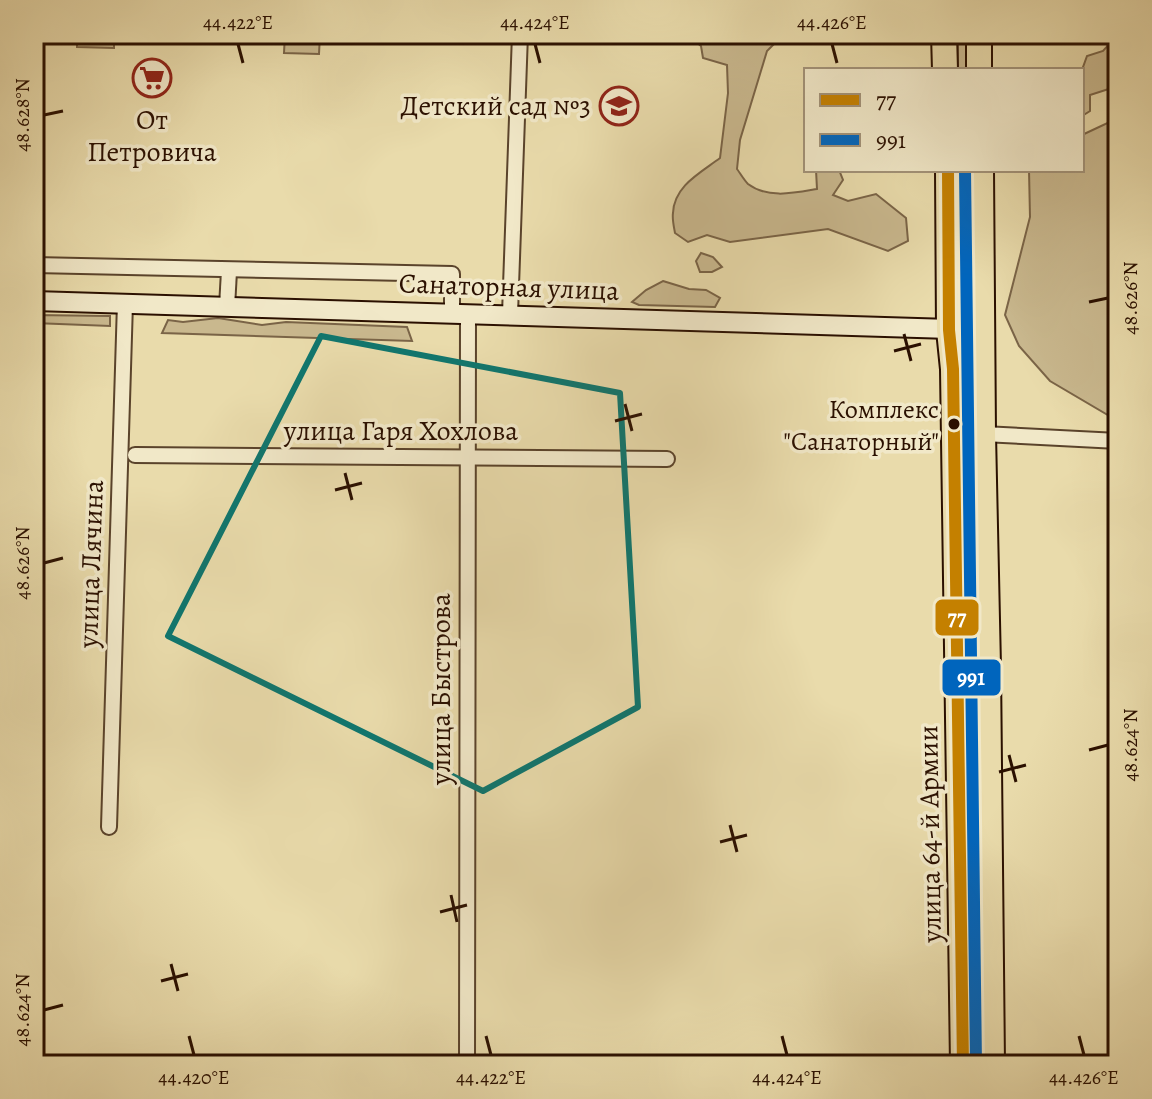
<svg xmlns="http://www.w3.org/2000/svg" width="1152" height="1099" font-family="Alegreya,serif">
<rect width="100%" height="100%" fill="#e9dbab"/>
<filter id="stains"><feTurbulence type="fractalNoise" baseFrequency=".0025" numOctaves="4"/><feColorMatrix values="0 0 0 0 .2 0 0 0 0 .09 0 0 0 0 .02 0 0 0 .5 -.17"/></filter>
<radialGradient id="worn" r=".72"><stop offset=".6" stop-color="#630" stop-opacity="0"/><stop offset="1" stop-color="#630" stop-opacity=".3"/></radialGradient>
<!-- green -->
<g fill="#c9b88e" stroke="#7a6447" stroke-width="2">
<path d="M 77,34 L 114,34 L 114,48 L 77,47 Z"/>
<path d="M 285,34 L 320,34 L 319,54 L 284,53 Z"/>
<path d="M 661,34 L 779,34 L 778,40 L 767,51 L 740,140 L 737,169 C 740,173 744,180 748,184 C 768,199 794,193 817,189 L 816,170 L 839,170 L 843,180 L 833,195 L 848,201 L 876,194 L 906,218 L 908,241 L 888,251 L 828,229 L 730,242 L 707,235 L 688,242 L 675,233 C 674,227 672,219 673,213 C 674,186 700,173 720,158 L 728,93 L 727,65 L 703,58 L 701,46 L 690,37 Z"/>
<rect x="958" y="34" width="8" height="36"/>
<path d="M 1112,41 L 1118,42 L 1118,86 L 1090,95 L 1090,111 L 1082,116 L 1082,70 L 1087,56 L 1103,51 Z"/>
<path d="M 1118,118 L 1118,421 L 1050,381 L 1019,346 L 1005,315 L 1030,217 L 1029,170 L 1082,170 L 1082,135 Z"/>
<path d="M 959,170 L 968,170 L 970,315 L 964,318 L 960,316 Z"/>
<path d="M 701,253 L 713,257 L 722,267 L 712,272 L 700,272 L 696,261 Z"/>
<path d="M 663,281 L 689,289 L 706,290 L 720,298 L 715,307 L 639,305 L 632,302 L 646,290 Z"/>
<path d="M 34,315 L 110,316 L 110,326 L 34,323 Z"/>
<path d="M 218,318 L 262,325 L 286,322 L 407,327 L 412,341 L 162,333 L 168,320 L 183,322 Z"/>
<path d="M 964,345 L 968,347 L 971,352 L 980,1065 L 971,1065 L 961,349 Z"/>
<path d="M 1118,833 L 1118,918 L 1111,886 L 1109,835 Z"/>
</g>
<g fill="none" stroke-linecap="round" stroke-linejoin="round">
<!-- street casing -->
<g stroke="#5a432b" stroke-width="18">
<g id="street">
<path d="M 34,265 L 452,274 L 452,313"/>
<path d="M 227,307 L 229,271"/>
<path d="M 510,314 L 520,34"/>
<path d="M 983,434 L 1118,441"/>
<path d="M 135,455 L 667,459"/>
<path d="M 109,827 L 125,303"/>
<path d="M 467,1065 L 468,313"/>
</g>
</g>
<!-- secondary casing -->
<g stroke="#2b1000" stroke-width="22">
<path id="secondary" d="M 34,301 L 983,330"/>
</g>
<!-- highway casing -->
<g stroke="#2b1000" stroke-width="28">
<g id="highway">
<path d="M 944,34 L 945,70"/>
<path d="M 979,34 L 979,70"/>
<path d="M 948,170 L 949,330 L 953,369 L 963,1065"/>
<path d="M 981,170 L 983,434 L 988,667 L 992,1065"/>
</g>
</g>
<!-- street -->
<use href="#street" stroke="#f1e8c8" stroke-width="14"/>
<!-- secondary -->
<use href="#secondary" stroke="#f1e8c8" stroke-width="18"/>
<!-- highway -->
<use href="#highway" stroke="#e9dbab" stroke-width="24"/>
<!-- bus-1 casing -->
<g stroke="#f1e8c8" stroke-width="18">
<path id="bus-1" d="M 948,170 L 949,330 L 953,369 L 963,1065"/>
</g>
<!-- bus-2 casing -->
<g stroke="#f1e8c8" stroke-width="18">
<path id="bus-2" d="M 965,170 L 976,1065"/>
</g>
<!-- bus-1 -->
<use href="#bus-1" stroke="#c48000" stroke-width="12"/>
<!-- bus-2 -->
<use href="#bus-2" stroke="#0065bd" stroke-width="12"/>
</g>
<!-- marked area -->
<path fill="none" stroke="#0f766e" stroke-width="6" stroke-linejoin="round" d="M 321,336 L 620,393 L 638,707 L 483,791 L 168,636 Z"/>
<!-- ticks -->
<path fill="none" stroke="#2b1000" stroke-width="3" d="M 238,44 L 243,63M 535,44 L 540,63M 832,44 L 837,63M 44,115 L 63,111M 1089,302 L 1108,298M 904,334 L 911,361M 894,351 L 921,344M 625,404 L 632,431M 615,421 L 642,414M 345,473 L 352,500M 335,490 L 362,483M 44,563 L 63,558M 1089,750 L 1108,745M 1009,755 L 1016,782M 999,772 L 1026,765M 730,825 L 737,852M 720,842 L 747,835M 451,895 L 457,922M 440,912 L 467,905M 171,964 L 178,991M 161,981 L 188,974M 44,1010 L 63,1005M 189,1036 L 194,1055M 486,1036 L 491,1055M 782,1036 L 787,1055M 1079,1036 L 1084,1055"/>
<!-- icons -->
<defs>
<g id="supermarket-ring" transform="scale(2)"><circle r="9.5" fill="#f1e8c8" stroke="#8f2418" stroke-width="1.5"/><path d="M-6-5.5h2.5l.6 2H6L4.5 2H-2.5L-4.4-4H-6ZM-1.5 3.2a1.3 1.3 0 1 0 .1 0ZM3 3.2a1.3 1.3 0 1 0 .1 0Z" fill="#8f2418"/></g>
<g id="school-ring" transform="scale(2)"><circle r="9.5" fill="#f1e8c8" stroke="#8f2418" stroke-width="1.5"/><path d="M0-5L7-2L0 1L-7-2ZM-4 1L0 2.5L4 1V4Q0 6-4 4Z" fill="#8f2418"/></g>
</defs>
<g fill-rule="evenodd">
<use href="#supermarket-ring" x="152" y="78"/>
<use href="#school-ring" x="619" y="106"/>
</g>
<!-- markers -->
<circle fill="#2b1000" stroke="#f1e8c8" stroke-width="3" cx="954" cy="424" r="7"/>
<g text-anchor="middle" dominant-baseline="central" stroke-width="7" stroke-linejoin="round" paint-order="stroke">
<!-- bus labels -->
<g font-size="26" fill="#2b1000" stroke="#f1e8c8" text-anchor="end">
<text x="939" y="409">Комплекс<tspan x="939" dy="32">"Санаторный"</tspan></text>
</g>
<!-- poi labels -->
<g font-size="28" fill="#2b1000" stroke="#f1e8c8" text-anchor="end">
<text x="591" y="106">Детский сад №3</text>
<text x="152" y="120" text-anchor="middle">От<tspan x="152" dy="32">Петровича</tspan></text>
</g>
<!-- street labels -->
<g font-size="28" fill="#2b1000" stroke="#f1e8c8">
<text transform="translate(509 287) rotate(2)">Санаторная улица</text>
<text x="401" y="431">улица Гаря Хохлова</text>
<text transform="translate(91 564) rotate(-88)">улица Лячина</text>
<text transform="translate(441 689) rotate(-90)">улица Быстрова</text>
<text transform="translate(930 834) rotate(-91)">улица 64-й Армии</text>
</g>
</g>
<g stroke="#f1e8c8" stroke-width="3">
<rect x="934" y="598" width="46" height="39" rx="8" fill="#c48000"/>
<rect x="941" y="658" width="61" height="39" rx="8" fill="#0065bd"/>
</g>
<g font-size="22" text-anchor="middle" font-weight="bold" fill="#fff">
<text x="957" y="625">77</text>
<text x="971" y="685">991</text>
</g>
<!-- margin -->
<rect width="1152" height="1099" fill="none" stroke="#e9dbab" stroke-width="88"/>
<!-- legend -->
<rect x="804" y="68" width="280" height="104" fill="#f1e8c8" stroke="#a29278" stroke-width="2"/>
<rect x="820" y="94" width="40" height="12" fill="#c48000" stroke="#a29278" stroke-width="2"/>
<text x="876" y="108" font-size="24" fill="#2b1000">77</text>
<rect x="820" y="134" width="40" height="12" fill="#0065bd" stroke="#a29278" stroke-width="2"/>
<text x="876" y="148" font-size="24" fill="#2b1000">991</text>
<rect x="44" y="44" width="1064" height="1011" fill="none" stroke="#2b1000" stroke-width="3"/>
<g font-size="20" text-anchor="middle" fill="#2b1000">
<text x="238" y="29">44.422°E</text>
<text x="535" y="29">44.424°E</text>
<text x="832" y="29">44.426°E</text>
<text transform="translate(22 115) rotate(-90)" y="7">48.628°N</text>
<text transform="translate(1130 298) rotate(-90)" y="7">48.626°N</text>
<text transform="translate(22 563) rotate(-90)" y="7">48.626°N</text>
<text transform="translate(1130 745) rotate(-90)" y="7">48.624°N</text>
<text transform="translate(22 1010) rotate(-90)" y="7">48.624°N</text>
<text x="194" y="1084">44.420°E</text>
<text x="491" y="1084">44.422°E</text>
<text x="787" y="1084">44.424°E</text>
<text x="1084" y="1084">44.426°E</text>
</g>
<rect width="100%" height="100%" filter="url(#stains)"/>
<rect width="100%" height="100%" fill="url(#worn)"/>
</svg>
